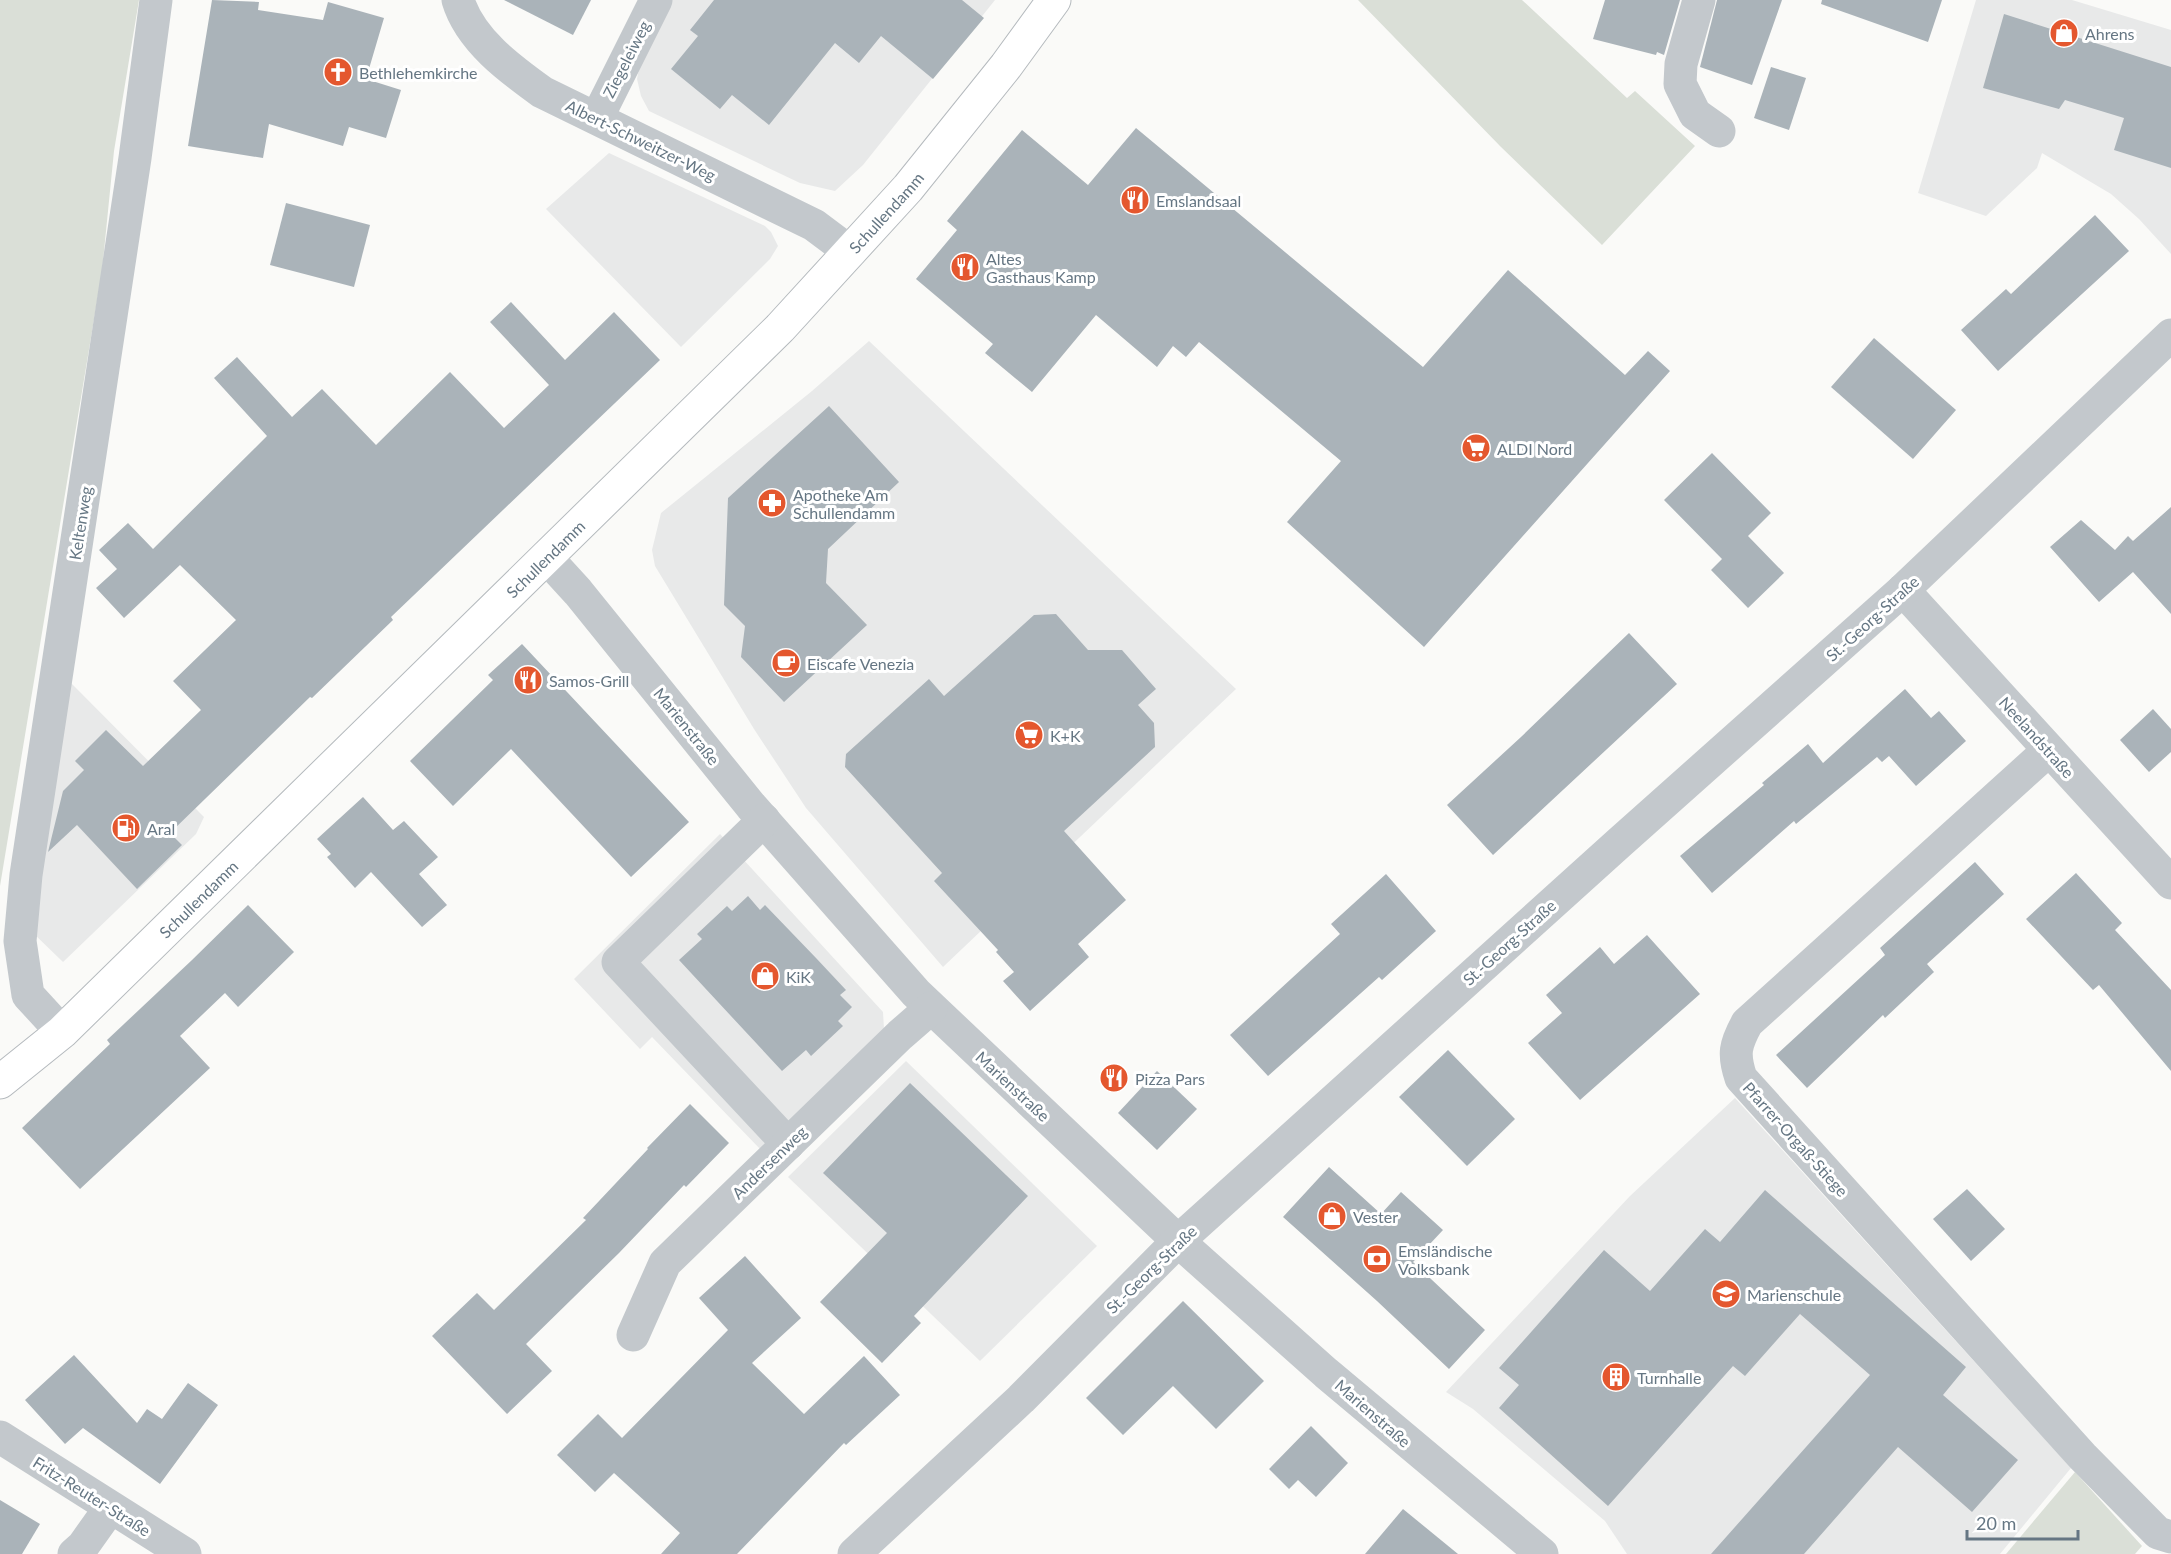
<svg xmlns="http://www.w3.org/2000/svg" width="2171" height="1554" font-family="Lato,sans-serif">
<rect width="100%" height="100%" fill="#fafaf8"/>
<!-- built -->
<g fill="#e8e9e9">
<path d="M 672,0 L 995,0 L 863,165 L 835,191 L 800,183 L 649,111 L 641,96 L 637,79 L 640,63 Z"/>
<path d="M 1976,0 L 2072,0 L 2171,30 L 2171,254 L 2139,219 L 2111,194 L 2042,153 L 2037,168 L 1986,216 L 1918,193 Z"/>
<path d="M 609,153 L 765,226 L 771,232 L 778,246 L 770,259 L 681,347 L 546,209 Z"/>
<path d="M 869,341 L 1236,689 L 943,967 L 806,808 L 754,729 L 655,566 L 652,550 L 661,513 L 812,391 Z"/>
<path d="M 71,683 L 204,817 L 196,834 L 63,962 L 30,930 Z"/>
<path d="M 720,834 L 883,1012 L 884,1029 L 761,1150 L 652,1037 L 640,1049 L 574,979 Z"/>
<path d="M 906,1061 L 1097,1246 L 980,1361 L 788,1177 Z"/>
<path d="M 1735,1098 L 2071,1468 L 2000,1554 L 1627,1554 L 1605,1521 L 1473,1409 L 1446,1392 L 1630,1196 Z"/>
</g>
<!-- green -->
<g fill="#dadfd7">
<path d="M 0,0 L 139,0 L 114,151 L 102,271 L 0,886 Z"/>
<path d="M 1358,0 L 1522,0 L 1627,98 L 1635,91 L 1695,146 L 1602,245 L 1500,146 Z"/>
<path d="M 2075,1472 L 2142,1546 L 2135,1554 L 2006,1554 Z"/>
</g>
<!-- building -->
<g fill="#aab3b9">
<path d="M 212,0 L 259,2 L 258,10 L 323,20 L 328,2 L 384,18 L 366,79 L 401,90 L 386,138 L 349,127 L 343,146 L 269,124 L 263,158 L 188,146 Z"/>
<path d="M 504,0 L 591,0 L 573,35 Z"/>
<path d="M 714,0 L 962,0 L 984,18 L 933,79 L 881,36 L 859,63 L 835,43 L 769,125 L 732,95 L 720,109 L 671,69 L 698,36 L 690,30 Z"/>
<path d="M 1605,0 L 1680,0 L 1664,55 L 1657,52 L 1656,55 L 1593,39 Z"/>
<path d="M 1717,0 L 1782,0 L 1752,85 L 1700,67 Z"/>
<path d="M 1822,0 L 1942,0 L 1928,42 L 1821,4 Z"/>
<path d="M 2004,14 L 2171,67 L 2171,168 L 2114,150 L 2124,118 L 2065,100 L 2059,109 L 1983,88 Z"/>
<path d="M 1771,67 L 1806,78 L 1789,130 L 1754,118 Z"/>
<path d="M 1136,128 L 1423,367 L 1508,270 L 1625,375 L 1648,351 L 1670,371 L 1424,647 L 1287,522 L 1341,461 L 1199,342 L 1186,357 L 1173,346 L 1157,367 L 1096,315 L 1032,392 L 985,353 L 993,344 L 916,279 L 957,230 L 947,221 L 1022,130 L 1088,185 Z"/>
<path d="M 286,203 L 370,225 L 354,287 L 270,265 Z"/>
<path d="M 2095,215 L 2129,251 L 1998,371 L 1961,330 L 2006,289 L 2011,294 Z"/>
<path d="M 511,302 L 565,360 L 614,312 L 660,360 L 391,617 L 393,620 L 312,698 L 310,697 L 170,833 L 182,845 L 137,889 L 77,825 L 48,852 L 63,791 L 84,770 L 75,761 L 106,730 L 143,766 L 201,710 L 173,681 L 236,620 L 180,565 L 124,618 L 96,588 L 117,569 L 99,550 L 128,523 L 153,549 L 267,436 L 214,378 L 237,357 L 292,417 L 322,389 L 376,445 L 450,372 L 504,428 L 549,385 L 490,322 Z"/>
<path d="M 1874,338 L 1956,410 L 1913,459 L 1831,387 Z"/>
<path d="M 829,406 L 899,482 L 828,549 L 826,583 L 867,625 L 784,702 L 741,657 L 745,626 L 724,605 L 728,498 Z"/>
<path d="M 1712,453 L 1771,513 L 1748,536 L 1784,573 L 1748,608 L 1711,570 L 1722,559 L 1664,500 Z"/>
<path d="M 2171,507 L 2171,614 L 2133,572 L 2099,602 L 2050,547 L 2081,520 L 2115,550 L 2128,536 L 2133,541 Z"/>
<path d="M 1056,614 L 1088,650 L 1122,650 L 1156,689 L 1138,705 L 1154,723 L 1155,747 L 1064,831 L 1126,900 L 1078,944 L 1089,957 L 1030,1011 L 1003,981 L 1014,972 L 996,952 L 998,950 L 934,881 L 942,873 L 845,767 L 846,754 L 929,679 L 944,696 L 1034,615 Z"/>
<path d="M 1629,633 L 1677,684 L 1493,855 L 1447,805 L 1521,737 Z"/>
<path d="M 522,644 L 689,822 L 631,877 L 511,749 L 453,806 L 410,761 L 493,680 L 488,675 Z"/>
<path d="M 1905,689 L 1931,718 L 1939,711 L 1966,741 L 1916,786 L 1889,756 L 1882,762 L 1877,757 L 1796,824 L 1794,821 L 1712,893 L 1680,856 L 1764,785 L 1762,783 L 1808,744 L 1823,763 Z"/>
<path d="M 2153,709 L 2171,729 L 2171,752 L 2149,772 L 2120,740 Z"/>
<path d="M 363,797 L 393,830 L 404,821 L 438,857 L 419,874 L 447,905 L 422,927 L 371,872 L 355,888 L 327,857 L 331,854 L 317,839 Z"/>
<path d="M 1975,862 L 2004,894 L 1927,964 L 1934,972 L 1885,1018 L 1883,1015 L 1807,1088 L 1776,1055 L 1885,955 L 1880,948 Z"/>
<path d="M 2076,873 L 2122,923 L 2115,930 L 2171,990 L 2171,1071 L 2099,985 L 2093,990 L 2026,919 Z"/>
<path d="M 1386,874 L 1436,931 L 1382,980 L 1379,977 L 1268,1076 L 1230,1035 L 1340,934 L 1331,924 Z"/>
<path d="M 748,896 L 760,910 L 765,905 L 816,958 L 846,990 L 840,995 L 852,1007 L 838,1021 L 843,1026 L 811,1056 L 806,1050 L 782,1071 L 679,960 L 702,939 L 697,934 L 727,906 L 732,911 Z"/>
<path d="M 248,905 L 294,952 L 238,1007 L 225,993 L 180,1036 L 210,1068 L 80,1189 L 22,1128 L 110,1044 L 107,1040 L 192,960 Z"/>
<path d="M 1647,935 L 1700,994 L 1580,1100 L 1528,1043 L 1562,1013 L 1546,995 L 1600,947 L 1614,964 Z"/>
<path d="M 1448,1050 L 1515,1119 L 1467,1166 L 1399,1097 Z"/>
<path d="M 1157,1071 L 1197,1109 L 1157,1150 L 1118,1113 Z"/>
<path d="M 910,1083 L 1028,1196 L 914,1316 L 921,1323 L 882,1363 L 820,1302 L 887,1233 L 823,1173 Z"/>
<path d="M 690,1104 L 729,1143 L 686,1187 L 684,1185 L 619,1253 L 526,1344 L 552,1371 L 507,1414 L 432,1336 L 477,1293 L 494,1310 L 586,1220 L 583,1218 L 648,1149 L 647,1148 Z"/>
<path d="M 1329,1167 L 1381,1214 L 1401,1192 L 1443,1230 L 1413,1262 L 1485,1330 L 1449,1369 L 1377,1301 L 1283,1217 Z"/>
<path d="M 1967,1189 L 2005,1229 L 1971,1261 L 1933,1219 Z"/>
<path d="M 1765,1190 L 1966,1367 L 1943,1395 L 2018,1460 L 1972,1512 L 1898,1447 L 1804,1554 L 1711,1554 L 1870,1375 L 1800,1314 L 1745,1376 L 1733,1366 L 1608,1506 L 1499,1408 L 1519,1385 L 1499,1368 L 1604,1250 L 1650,1291 L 1705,1229 L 1720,1242 Z"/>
<path d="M 745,1256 L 801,1318 L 752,1363 L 804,1414 L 864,1356 L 900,1395 L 846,1445 L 844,1443 L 737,1554 L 661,1554 L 680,1533 L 614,1473 L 595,1492 L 557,1455 L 598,1414 L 622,1438 L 728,1330 L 699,1298 Z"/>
<path d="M 1183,1301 L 1264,1381 L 1216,1429 L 1173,1386 L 1123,1435 L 1086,1398 Z"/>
<path d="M 74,1355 L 137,1423 L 147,1409 L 162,1419 L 188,1383 L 218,1405 L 160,1484 L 83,1428 L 65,1444 L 25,1400 Z"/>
<path d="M 1311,1426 L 1348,1463 L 1316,1497 L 1298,1480 L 1289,1489 L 1269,1469 Z"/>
<path d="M 0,1500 L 40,1524 L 22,1554 L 0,1554 Z"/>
<path d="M 1403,1509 L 1458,1554 L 1365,1554 Z"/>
</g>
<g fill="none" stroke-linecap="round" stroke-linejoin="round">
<!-- major casing -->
<g stroke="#b5babe" stroke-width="35">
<g id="major">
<path id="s1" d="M 0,1082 L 62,1032 L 780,328 L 908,188 L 1006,66 L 1054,0"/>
</g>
</g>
<!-- minor -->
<g stroke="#c3c8cc" stroke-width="33">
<path d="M 458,0 C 470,40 510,69 542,92 L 814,225 L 850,252"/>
<path d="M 1699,0 L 1681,64 L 1680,84 L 1695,114 L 1719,131"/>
<path d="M 597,118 L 656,0"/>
<path d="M 546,557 L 578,592 L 751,806 L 916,993 L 1178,1241 L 1326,1373 L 1542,1554"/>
<path d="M 1903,590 L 2171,883"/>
<path d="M 2049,750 L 1747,1023 C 1735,1045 1733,1054 1741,1078 L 2082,1456 L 2158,1533 L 2171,1537"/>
<path d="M 764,820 L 618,962 L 788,1144"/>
<path d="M 62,1032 L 28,995 L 20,941 L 26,875 L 135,158 L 156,0"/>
<path d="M 633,1335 L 665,1263 L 900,1035 L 931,1008"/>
<path d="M 0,1437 L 185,1554"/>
<path d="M 74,1554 L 83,1546 L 110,1508"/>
<path d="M 854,1554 L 1021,1399 L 1178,1241 L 1619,843 L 1903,590 L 2171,335"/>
</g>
<!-- major -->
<use href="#major" stroke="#fff" stroke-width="33"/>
</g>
<!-- icons -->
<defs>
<g id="shop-disc" transform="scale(1.5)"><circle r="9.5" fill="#e4572e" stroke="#fff"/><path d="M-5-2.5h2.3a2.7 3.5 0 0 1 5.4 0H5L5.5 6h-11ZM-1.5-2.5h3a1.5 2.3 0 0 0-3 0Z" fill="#fff"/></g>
<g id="church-disc" transform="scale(1.5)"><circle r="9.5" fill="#e4572e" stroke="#fff"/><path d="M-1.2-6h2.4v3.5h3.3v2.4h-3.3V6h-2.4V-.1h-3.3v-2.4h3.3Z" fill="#fff"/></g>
<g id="restaurant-disc" transform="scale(1.5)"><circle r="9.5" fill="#e4572e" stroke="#fff"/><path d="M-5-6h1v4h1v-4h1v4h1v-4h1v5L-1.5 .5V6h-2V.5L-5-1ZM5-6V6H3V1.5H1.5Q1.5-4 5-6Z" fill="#fff"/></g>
<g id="supermarket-disc" transform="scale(1.5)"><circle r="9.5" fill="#e4572e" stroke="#fff"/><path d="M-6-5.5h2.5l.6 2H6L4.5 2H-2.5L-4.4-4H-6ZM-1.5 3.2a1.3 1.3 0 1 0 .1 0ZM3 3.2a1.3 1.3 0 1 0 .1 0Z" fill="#fff"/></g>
<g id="pharmacy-disc" transform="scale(1.5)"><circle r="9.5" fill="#e4572e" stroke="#fff"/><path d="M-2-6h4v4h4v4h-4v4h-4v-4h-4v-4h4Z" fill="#fff"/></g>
<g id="cafe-disc" transform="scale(1.5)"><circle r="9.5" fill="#e4572e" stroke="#fff"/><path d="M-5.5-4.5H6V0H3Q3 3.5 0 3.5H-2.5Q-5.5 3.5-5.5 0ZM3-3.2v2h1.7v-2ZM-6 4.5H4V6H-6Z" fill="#fff"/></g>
<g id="fuel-disc" transform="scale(1.5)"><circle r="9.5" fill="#e4572e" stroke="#fff"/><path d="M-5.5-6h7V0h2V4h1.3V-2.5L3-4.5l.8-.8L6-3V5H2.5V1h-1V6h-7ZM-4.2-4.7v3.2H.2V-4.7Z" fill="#fff"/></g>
<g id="bank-disc" transform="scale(1.5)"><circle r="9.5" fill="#e4572e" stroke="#fff"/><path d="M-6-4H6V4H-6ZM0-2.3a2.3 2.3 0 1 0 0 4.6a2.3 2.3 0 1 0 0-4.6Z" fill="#fff"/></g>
<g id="school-disc" transform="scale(1.5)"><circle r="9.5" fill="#e4572e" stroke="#fff"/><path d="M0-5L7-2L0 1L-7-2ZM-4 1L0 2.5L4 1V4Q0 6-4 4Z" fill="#fff"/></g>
<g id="building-disc" transform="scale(1.5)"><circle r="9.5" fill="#e4572e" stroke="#fff"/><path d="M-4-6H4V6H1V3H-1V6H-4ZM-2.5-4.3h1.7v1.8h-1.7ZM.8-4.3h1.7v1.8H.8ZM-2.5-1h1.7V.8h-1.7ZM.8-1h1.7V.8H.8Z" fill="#fff"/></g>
</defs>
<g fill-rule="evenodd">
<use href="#shop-disc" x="2064" y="33"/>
<use href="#church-disc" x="338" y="72"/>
<use href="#restaurant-disc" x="1135" y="200"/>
<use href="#restaurant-disc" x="965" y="267"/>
<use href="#supermarket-disc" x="1476" y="448"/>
<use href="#pharmacy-disc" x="772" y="503"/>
<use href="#cafe-disc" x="786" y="663"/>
<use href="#restaurant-disc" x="528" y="680"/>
<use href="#supermarket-disc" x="1029" y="735"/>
<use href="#fuel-disc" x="126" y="828"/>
<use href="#shop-disc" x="765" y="976"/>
<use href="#restaurant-disc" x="1114" y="1078"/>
<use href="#shop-disc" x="1332" y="1216"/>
<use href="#bank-disc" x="1377" y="1259"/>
<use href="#school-disc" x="1726" y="1294"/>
<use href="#building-disc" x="1616" y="1377"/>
</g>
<g text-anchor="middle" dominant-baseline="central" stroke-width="6" stroke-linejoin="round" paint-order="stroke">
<!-- poi labels -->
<g font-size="16" fill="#657683" stroke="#fff" text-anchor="start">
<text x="2085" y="33">Ahrens</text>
<text x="359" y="72">Bethlehemkirche</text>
<text x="1156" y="200">Emslandsaal</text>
<text x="986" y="258">Altes<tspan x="986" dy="18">Gasthaus Kamp</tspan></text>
<text x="1497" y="448">ALDI Nord</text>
<text x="793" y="494">Apotheke Am<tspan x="793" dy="18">Schullendamm</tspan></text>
<text x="807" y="663">Eiscafe Venezia</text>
<text x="549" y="680">Samos-Grill</text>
<text x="1050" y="735">K+K</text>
<text x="147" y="828">Aral</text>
<text x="786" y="976">KiK</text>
<text x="1135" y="1078">Pizza Pars</text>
<text x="1353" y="1216">Vester</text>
<text x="1398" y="1250">Emsländische<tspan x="1398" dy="18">Volksbank</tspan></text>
<text x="1747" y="1294">Marienschule</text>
<text x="1637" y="1377">Turnhalle</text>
</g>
<!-- street labels -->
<g font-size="16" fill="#657683" stroke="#fff">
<text transform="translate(626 59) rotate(-63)">Ziegeleiweg</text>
<text transform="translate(641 140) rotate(26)">Albert-Schweitzer-Weg</text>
<text stroke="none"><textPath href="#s1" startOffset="1242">Schullendamm</textPath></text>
<text transform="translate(80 523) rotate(-81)">Keltenweg</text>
<text stroke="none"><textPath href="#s1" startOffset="756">Schullendamm</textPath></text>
<text transform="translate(1872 618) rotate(-42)">St.-Georg-Straße</text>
<text transform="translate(687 726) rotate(51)">Marienstraße</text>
<text transform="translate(2037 737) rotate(48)">Neelandstraße</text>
<text stroke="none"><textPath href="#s1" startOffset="270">Schullendamm</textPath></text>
<text transform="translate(1509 942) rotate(-42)">St.-Georg-Straße</text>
<text transform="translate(1013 1086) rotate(43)">Marienstraße</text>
<text transform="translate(1796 1139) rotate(48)">Pfarrer-Orgaß-Stiege</text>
<text transform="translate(769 1162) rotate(-44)">Andersenweg</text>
<text transform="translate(1151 1269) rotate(-44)">St.-Georg-Straße</text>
<text transform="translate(1373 1413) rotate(41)">Marienstraße</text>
<text transform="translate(92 1496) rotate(32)">Fritz-Reuter-Straße</text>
</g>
</g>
<!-- scale -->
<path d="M1967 1530v9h111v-9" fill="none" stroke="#657683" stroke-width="3"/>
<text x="1976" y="1530" font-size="18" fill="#657683" stroke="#ffffff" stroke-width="4.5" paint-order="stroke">20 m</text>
</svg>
